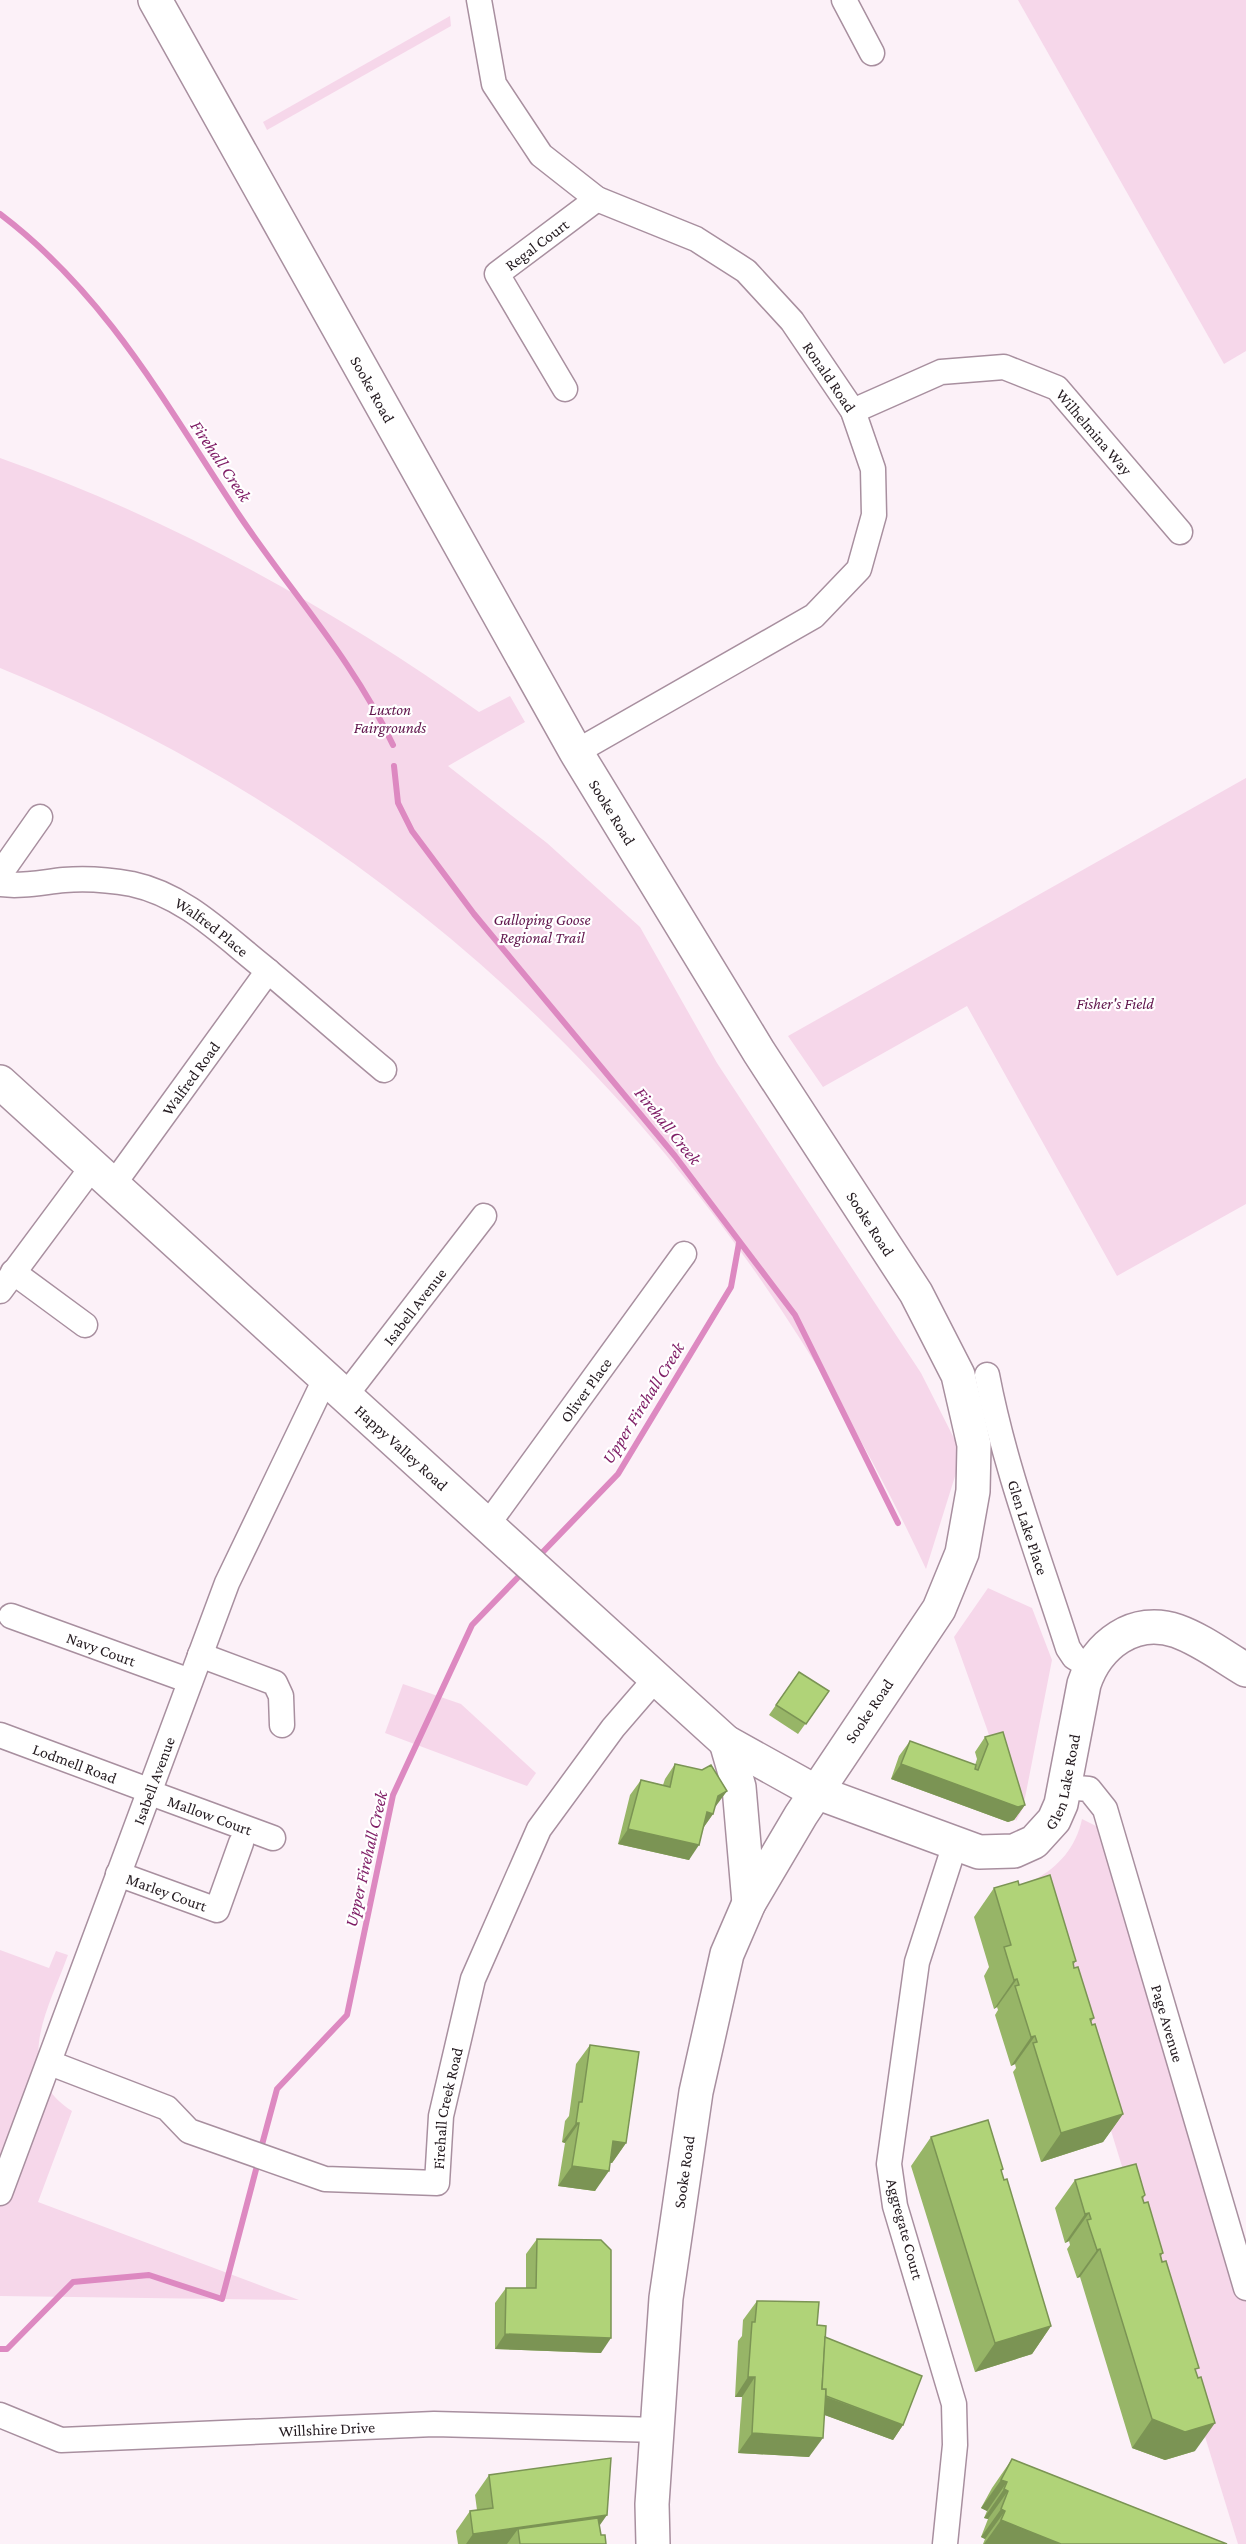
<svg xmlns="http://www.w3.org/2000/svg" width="1246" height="2544" font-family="'Crimson Pro',serif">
<rect width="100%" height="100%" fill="#fcf1f8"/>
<!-- green -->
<g fill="#f6d7ea">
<path d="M 1018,0 L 1246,0 L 1246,351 L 1224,364 Z"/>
<path d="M 450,16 L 451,26 L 267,130 L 263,122 Z"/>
<path d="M 0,458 C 172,519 331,607 479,712 L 510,696 L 525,722 L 448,766 L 547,843 L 640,927 L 717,1063 L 921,1373 L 962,1454 L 926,1569 C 734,1156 424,842 0,668 Z"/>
<path d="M 1246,778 L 1246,1204 L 1117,1276 L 967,1006 L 823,1087 L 788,1036 Z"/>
<path d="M 988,1588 L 1032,1608 L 1052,1660 L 1023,1808 L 1016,1821 L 987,1729 L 954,1637 Z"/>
<path d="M 403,1684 L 461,1704 L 536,1773 L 527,1786 L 385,1733 Z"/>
<path d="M 1082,1819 L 1106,1831 L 1246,2285 L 1246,2544 L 1238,2544 L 1034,1880 C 1059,1867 1076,1847 1082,1819 Z"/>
<path d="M 0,1950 L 49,1968 L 56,1951 L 68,1955 C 49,2008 10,2071 72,2111 L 38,2202 L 299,2300 L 0,2296 Z"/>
</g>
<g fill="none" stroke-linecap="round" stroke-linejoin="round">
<!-- stream -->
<g stroke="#dd89c1" stroke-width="6">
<path d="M 0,214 C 107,295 166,405 239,515 C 290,591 354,661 393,745"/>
<path d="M 394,766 L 398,803 L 412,831 L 474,914 L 675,1156 L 795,1315 L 898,1523"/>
<path d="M 538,1557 L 618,1474 L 731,1287 L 739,1243"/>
<path d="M 260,2152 L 277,2089 L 347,2015 L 393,1795 L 472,1625 L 525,1570"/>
<path d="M 0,2349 L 7,2349 L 73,2282 L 149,2275 L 222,2299 L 258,2162"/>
</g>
<!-- street casing -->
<g stroke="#a88f9f" stroke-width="27">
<g id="street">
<path id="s1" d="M 479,0 L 494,84 L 541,155 L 597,199 L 696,239 L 746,271 L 792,321 L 853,411 L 873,469 L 874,515 L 859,569 L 814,616 L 576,752"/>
<path d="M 844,0 L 872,53"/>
<path id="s2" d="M 565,389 L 497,274 L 597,199"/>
<path id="s3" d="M 853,411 L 941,372 L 1004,367 L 1057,388 L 1180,532"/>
<path d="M 0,874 L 40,817"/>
<path id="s4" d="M 0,884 C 21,887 43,882 64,880 C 86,878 110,880 132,884 C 184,895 222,934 262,966 C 303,1000 343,1036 384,1070"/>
<path id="s5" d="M 113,1185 L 268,971"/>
<path d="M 13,1272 L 85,1325"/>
<path d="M 0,1291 L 93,1166"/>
<path id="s6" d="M 987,1375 C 1005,1469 1039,1557 1068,1648 L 1074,1657 L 1090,1667"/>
<path id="s7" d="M 346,1395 L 484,1216"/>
<path id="s8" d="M 488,1524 L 684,1254"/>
<path id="s9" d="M 11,1616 L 190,1681"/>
<path d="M 200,1655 L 275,1683 L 281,1696 L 282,1725"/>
<path id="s10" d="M 0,1735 L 148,1790"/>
<path id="s11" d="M 1064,1787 L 1089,1789 L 1105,1809 L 1246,2288"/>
<path id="s12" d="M 148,1792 L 273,1838"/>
<path id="s13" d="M 118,1874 L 217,1910 L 241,1843"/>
<path id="s14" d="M 50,2063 L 167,2108 L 189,2131 L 325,2179 L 437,2183 L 441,2116 L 473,1979 L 539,1829 L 613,1728 L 657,1677"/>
<path id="s15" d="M 0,2193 L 227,1583 L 326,1377"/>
<path id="s16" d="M 0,2415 L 61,2440 L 434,2424 L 658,2430"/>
<path d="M 945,2544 L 955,2445 L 954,2404 L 895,2206 L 889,2164 L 917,1962 L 955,1844"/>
</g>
</g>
<!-- secondary casing -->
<g stroke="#a88f9f" stroke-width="36">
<g id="secondary">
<path id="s17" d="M 0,1082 L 726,1742 L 816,1792 L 979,1852 L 1014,1851 L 1034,1842 L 1054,1820 L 1061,1804 L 1084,1684 C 1097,1645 1134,1616 1177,1631 C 1202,1640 1224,1657 1246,1670"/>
</g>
</g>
<!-- primary casing -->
<g stroke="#a88f9f" stroke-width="36">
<g id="primary">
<path id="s18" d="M 155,0 L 576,752 L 759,1052 L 916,1293 L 958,1375 L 974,1445 L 973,1491 L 962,1553 L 939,1609 L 801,1815 L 749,1903 L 727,1954 L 696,2092 L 666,2298 L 652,2504 L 653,2544"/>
<path d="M 726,1742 L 739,1787 L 749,1903"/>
</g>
</g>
<!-- street -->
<use href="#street" stroke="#fff" stroke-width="24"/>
<!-- secondary -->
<use href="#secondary" stroke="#fff" stroke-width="33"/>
<!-- primary -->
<use href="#primary" stroke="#fff" stroke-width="33"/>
</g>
<!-- wall -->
<g fill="#97b567">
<path d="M 799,1672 L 829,1691 L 798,1734 L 769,1715 Z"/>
<path d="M 985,1737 L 1025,1805 L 1014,1820 L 1008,1822 L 891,1779 L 899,1756 L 910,1741 L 975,1765 L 977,1759 L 975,1752 Z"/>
<path d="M 675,1764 L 727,1791 L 715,1806 L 713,1814 L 704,1827 L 689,1860 L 618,1844 L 630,1795 L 641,1780 L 663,1785 L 665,1779 Z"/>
<path d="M 1019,1885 L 1076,1961 L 1073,1965 L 1094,2018 L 1091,2022 L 1123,2114 L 1103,2142 L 1041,2162 L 1013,2072 L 1016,2068 L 1015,2064 L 1011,2066 L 995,2015 L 998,2010 L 997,2007 L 994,2009 L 984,1976 L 989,1967 L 974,1917 L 994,1888 Z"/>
<path d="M 590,2045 L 626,2143 L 612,2163 L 610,2163 L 595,2191 L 558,2186 L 565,2143 L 562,2142 L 565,2121 L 569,2116 L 576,2064 Z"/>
<path d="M 931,2137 L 1003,2169 L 1001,2172 L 1051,2326 L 1032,2354 L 975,2372 L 911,2166 Z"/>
<path d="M 1075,2180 L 1145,2195 L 1143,2199 L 1163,2253 L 1161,2256 L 1196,2372 L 1195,2451 L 1165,2460 L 1132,2448 L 1080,2277 L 1077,2278 L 1067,2249 L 1070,2245 L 1069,2241 L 1065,2243 L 1055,2208 Z"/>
<path d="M 537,2239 L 601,2353 L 495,2349 L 495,2303 L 506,2288 L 526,2288 L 526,2254 Z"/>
<path d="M 757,2301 L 817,2325 L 825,2337 L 903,2425 L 893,2440 L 825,2415 L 809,2457 L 738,2453 L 742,2397 L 735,2397 L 738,2341 L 742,2336 L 743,2320 Z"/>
<path d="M 1012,2459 L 1227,2544 L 983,2544 L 985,2539 L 981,2537 L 988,2519 L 984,2518 L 987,2511 L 981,2508 L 992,2488 Z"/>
<path d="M 489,2475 L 599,2526 L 601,2535 L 606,2544 L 458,2544 L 456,2531 L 470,2511 L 477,2510 L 475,2495 Z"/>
</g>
<!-- shaded-wall -->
<g fill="#7b9454">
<path d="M 901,1764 L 1025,1805 L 1014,1820 L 1008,1822 L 891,1779 Z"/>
<path d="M 727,1791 L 716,1806 L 707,1811 L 718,1796 Z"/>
<path d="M 707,1812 L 713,1814 L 703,1828 Z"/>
<path d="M 628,1829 L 699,1845 L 689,1860 L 618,1844 Z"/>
<path d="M 1017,1979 L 997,2007 L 994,2009 L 1014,1980 Z"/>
<path d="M 1035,2036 L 1015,2064 L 1011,2066 L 1031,2037 Z"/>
<path d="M 1123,2114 L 1103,2142 L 1041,2162 L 1061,2133 Z"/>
<path d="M 576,2123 L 579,2123 L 565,2143 L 562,2142 Z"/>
<path d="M 613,2141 L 626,2143 L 612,2163 L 599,2161 Z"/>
<path d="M 572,2166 L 609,2171 L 595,2191 L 558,2186 Z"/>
<path d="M 1089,2213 L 1069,2241 L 1065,2243 L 1085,2214 Z"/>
<path d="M 1100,2249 L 1080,2277 L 1077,2278 L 1097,2250 Z"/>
<path d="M 1051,2326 L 1032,2354 L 975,2372 L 995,2343 Z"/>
<path d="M 505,2334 L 611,2338 L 601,2353 L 495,2349 Z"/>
<path d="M 748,2377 L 755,2377 L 742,2397 L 735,2397 Z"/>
<path d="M 818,2394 L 903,2425 L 893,2440 L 808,2409 Z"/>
<path d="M 1152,2419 L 1215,2423 L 1195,2451 L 1165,2460 L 1132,2448 Z"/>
<path d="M 752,2433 L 823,2438 L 809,2457 L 738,2453 Z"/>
<path d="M 1001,2480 L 1007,2482 L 987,2511 L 981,2508 Z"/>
<path d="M 1004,2489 L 1008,2491 L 988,2519 L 984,2518 Z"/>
<path d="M 1001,2509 L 1005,2511 L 985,2539 L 981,2537 Z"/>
<path d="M 607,2515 L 593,2535 L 518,2529 L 507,2544 L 466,2544 L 473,2534 Z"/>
<path d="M 1001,2520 L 1061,2544 L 984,2544 Z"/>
</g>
<!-- building -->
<g fill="#b0d378" stroke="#7b9454" stroke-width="1.5">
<path d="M 799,1672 L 829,1691 L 806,1724 L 776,1705 Z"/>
<path d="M 1003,1732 L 1025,1805 L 1018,1807 L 901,1764 L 910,1741 L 976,1765 L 975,1769 L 978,1770 L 988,1744 L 985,1737 Z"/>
<path d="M 675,1764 L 702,1770 L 711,1765 L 727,1791 L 718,1796 L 713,1814 L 707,1812 L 699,1845 L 628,1829 L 641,1780 L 670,1787 Z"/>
<path d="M 1050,1875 L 1076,1961 L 1073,1962 L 1074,1968 L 1078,1967 L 1094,2018 L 1090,2019 L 1092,2025 L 1095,2024 L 1123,2114 L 1061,2133 L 1033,2043 L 1037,2042 L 1035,2036 L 1031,2037 L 1015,1986 L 1019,1985 L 1017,1979 L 1014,1980 L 1004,1947 L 1011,1945 L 994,1888 L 1018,1881 L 1019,1885 Z"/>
<path d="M 590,2045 L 639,2052 L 626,2143 L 613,2141 L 609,2171 L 572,2166 L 579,2123 L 576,2123 L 579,2102 L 582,2102 Z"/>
<path d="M 988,2120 L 1003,2169 L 1001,2170 L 1004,2180 L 1007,2179 L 1051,2326 L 995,2343 L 931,2137 Z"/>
<path d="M 1136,2164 L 1145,2195 L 1142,2197 L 1144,2203 L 1148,2202 L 1163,2253 L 1160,2254 L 1162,2262 L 1166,2261 L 1199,2368 L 1195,2369 L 1198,2378 L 1201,2377 L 1215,2423 L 1185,2432 L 1152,2419 L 1100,2249 L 1097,2250 L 1087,2220 L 1091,2219 L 1089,2213 L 1085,2214 L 1075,2180 Z"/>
<path d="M 537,2239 L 601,2240 L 611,2250 L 611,2338 L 505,2334 L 506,2288 L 536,2288 Z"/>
<path d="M 757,2301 L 819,2302 L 817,2325 L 826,2326 L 822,2389 L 826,2389 L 823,2438 L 752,2433 L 755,2377 L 748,2377 L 752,2322 L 755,2322 Z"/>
<path d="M 825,2337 L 922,2376 L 903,2425 L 826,2396 L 826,2389 L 822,2389 Z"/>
<path d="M 611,2458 L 607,2515 L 473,2534 L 470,2511 L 493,2508 L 489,2475 Z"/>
<path d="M 1012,2459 L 1227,2544 L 1061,2544 L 1001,2520 L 1005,2511 L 1001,2509 L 1008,2491 L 1004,2489 L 1007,2482 L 1001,2480 Z"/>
<path d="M 598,2518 L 601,2535 L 605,2535 L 606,2544 L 520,2544 L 518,2529 Z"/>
</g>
<g text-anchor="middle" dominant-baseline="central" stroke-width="4.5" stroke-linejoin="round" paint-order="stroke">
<!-- street labels -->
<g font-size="16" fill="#231a1f" stroke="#fff">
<text stroke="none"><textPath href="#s2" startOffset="183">Regal Court</textPath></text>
<text stroke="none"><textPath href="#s1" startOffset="543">Ronald Road</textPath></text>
<text stroke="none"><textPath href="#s18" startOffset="446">Sooke Road</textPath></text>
<text stroke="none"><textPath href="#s3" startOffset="274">Wilhelmina Way</textPath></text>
<text stroke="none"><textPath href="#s18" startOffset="932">Sooke Road</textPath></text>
<text stroke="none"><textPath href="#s4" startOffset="224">Walfred Place</textPath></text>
<text stroke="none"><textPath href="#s5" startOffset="132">Walfred Road</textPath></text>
<text stroke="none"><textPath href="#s18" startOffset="1418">Sooke Road</textPath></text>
<text stroke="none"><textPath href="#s7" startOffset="112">Isabell Avenue</textPath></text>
<text stroke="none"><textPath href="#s8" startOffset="166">Oliver Place</textPath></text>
<text stroke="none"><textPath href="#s17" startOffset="543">Happy Valley Road</textPath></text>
<text stroke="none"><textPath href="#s6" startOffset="158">Glen Lake Place</textPath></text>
<text stroke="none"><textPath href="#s9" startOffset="96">Navy Court</textPath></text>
<text transform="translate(869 1711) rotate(-56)">Sooke Road</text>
<text stroke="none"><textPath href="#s10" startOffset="80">Lodmell Road</textPath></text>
<text stroke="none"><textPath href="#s15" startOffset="440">Isabell Avenue</textPath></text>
<text stroke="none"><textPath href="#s17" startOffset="1384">Glen Lake Road</textPath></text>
<text stroke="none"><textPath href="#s12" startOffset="66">Mallow Court</textPath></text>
<text stroke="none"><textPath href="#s13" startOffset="52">Marley Court</textPath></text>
<text stroke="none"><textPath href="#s11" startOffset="274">Page Avenue</textPath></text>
<text stroke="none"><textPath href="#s14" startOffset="489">Firehall Creek Road</textPath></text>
<text transform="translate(684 2172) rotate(-82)">Sooke Road</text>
<text transform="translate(905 2229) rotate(75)">Aggregate Court</text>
<text stroke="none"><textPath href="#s16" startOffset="332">Willshire Drive</textPath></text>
</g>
<!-- park labels -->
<g font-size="16" font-style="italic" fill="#61164d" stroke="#fff">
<text x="390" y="709">Luxton<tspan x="390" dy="18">Fairgrounds</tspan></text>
<text x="542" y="919">Galloping Goose<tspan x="542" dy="18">Regional Trail</tspan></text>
<text x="1115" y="1003">Fisher's Field</text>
</g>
<!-- water labels -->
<g font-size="18" font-style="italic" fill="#7f1d66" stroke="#fff">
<text transform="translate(221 461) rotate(56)">Firehall Creek</text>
<text transform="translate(668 1126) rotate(51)">Firehall Creek</text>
<text transform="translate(643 1403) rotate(-58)">Upper Firehall Creek</text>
<text transform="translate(366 1859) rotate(-77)">Upper Firehall Creek</text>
</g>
</g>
</svg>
